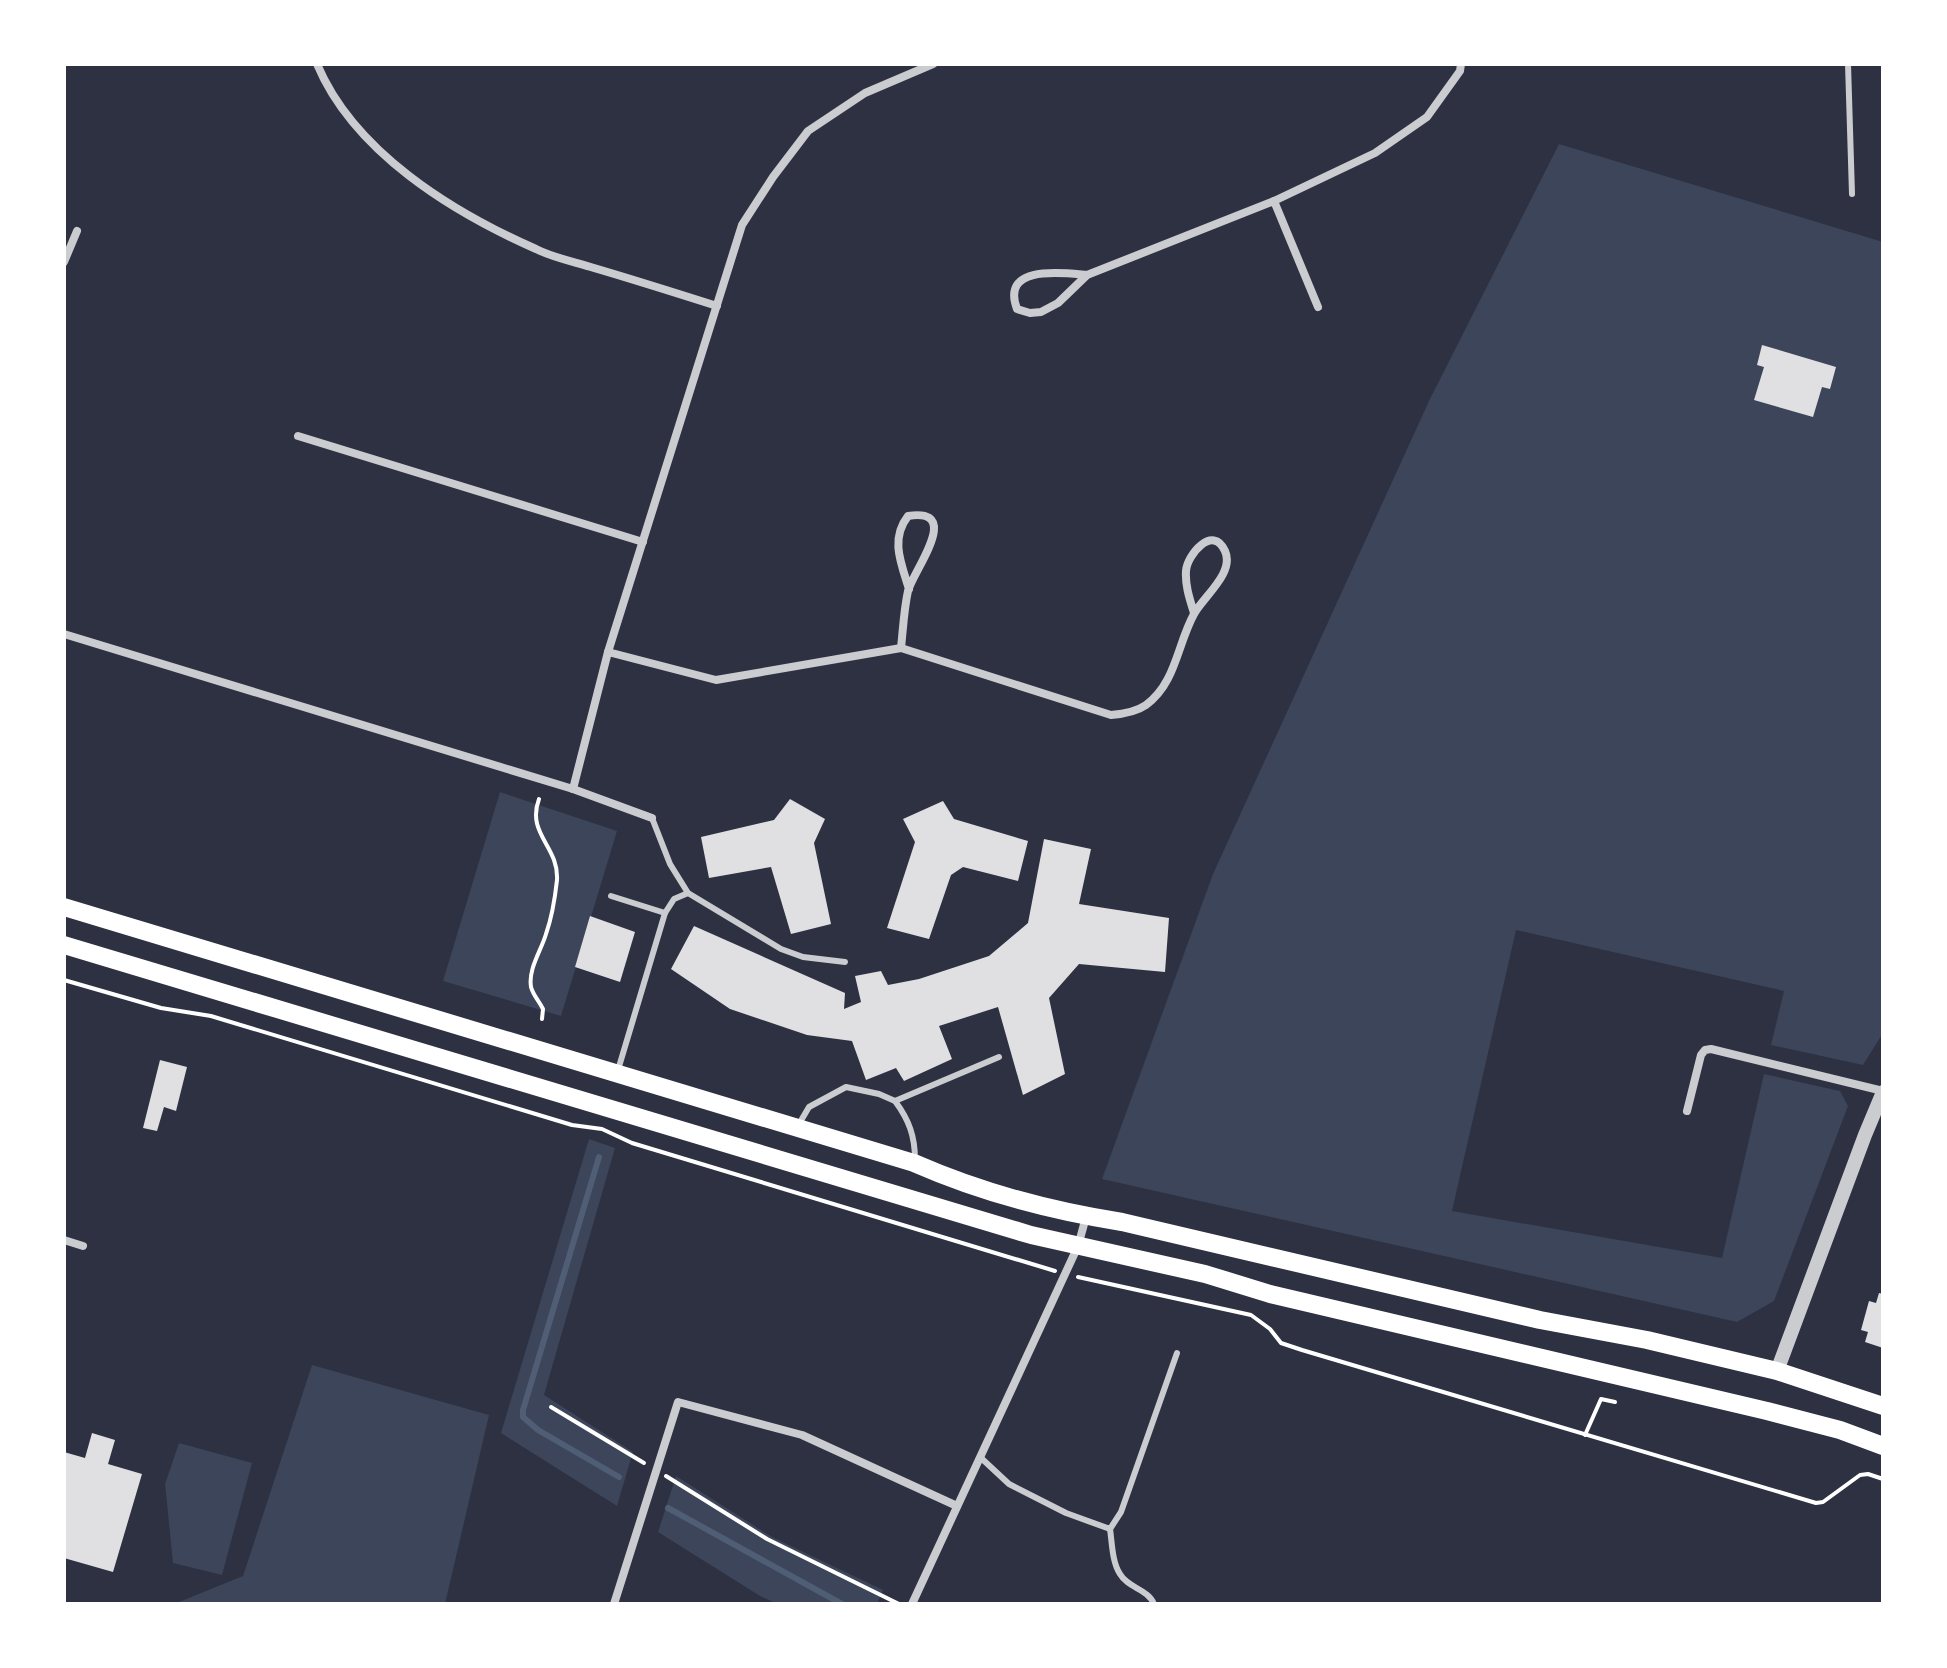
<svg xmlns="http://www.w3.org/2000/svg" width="1947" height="1668" font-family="Cabin,sans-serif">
<rect width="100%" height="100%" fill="#2d3142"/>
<!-- green -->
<g fill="#3c4559">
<path d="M 1559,144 L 1883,242 L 1883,1033 L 1863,1065 L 1771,1045 L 1784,991 L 1516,930 L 1452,1211 L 1722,1258 L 1764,1074 L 1840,1091 L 1848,1106 L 1774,1301 L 1737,1322 L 1102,1179 L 1213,874 L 1429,401 Z"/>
<path d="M 500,792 L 617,831 L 561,1016 L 443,981 Z"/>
<path d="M 589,1139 L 615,1148 L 544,1395 L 633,1452 L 617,1506 L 501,1433 Z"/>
<path d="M 312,1365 L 489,1415 L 445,1604 L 174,1604 L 243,1576 Z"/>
<path d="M 179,1443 L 252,1463 L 222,1575 L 173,1563 L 165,1484 Z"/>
<path d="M 676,1476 L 772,1537 L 883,1590 L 877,1604 L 778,1604 L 760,1596 L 658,1532 Z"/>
</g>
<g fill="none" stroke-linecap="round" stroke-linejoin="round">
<!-- stream -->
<g stroke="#4f5d75" stroke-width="6">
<path d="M 599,1157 L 523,1410 L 523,1417 L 538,1430 L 619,1477"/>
<path d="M 668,1508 L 842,1604"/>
</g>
</g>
<!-- building -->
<g fill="#e0e0e3">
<path d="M 1762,345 L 1836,367 L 1830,389 L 1822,387 L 1813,417 L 1754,400 L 1764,367 L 1757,365 Z"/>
<path d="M 790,799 L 825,819 L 814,843 L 831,924 L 791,934 L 771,867 L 709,878 L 701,837 L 774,820 Z"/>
<path d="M 943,801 L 954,819 L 1028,841 L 1018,881 L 963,867 L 951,875 L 929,939 L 887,928 L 915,842 L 903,819 Z"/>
<path d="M 1044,839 L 1091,849 L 1079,904 L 1169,918 L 1165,972 L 1079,964 L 1049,998 L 1065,1074 L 1023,1095 L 998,1007 L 939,1026 L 952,1059 L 904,1081 L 896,1068 L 866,1080 L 852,1041 L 807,1035 L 730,1009 L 671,969 L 694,926 L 845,993 L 844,1009 L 861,1002 L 855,976 L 881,971 L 888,985 L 919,979 L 989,956 L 1028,923 Z"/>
<path d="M 590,916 L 635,932 L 620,982 L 575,967 Z"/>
<path d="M 160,1060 L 187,1067 L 176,1111 L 164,1107 L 157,1131 L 143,1128 Z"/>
<path d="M 1879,1293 L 1883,1294 L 1883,1348 L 1865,1342 L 1868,1332 L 1861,1330 L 1869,1301 L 1876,1303 Z"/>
<path d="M 92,1433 L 115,1440 L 108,1464 L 142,1474 L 113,1572 L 64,1558 L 64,1452 L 85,1458 Z"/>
</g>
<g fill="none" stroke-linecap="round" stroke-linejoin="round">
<!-- path -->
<g stroke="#fff" stroke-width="4">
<path d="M 539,799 C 526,834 559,846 557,880 C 555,898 552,917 546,934 C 541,951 528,969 531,987 C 533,995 539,1001 543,1009 L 542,1019"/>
<path d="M 64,980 L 161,1008 L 211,1016 L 572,1125 L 602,1129 L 632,1143 L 1055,1271"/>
<path d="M 1078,1277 L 1251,1315 L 1270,1329 L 1281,1343 L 1302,1350 L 1816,1503 L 1823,1502 L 1860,1475 L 1868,1474 L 1883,1479"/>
<path d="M 551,1407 L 644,1463"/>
<path d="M 1585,1435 L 1601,1399 L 1615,1402"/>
<path d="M 666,1476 L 767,1539 L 899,1604"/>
</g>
<!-- service -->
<g stroke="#caccd0" stroke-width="6">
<path d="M 1848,64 L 1852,194"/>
<path d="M 652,818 L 670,864 L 688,893"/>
<path d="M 611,896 L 665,913 L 618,1070"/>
<path d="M 665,913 L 674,899 L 688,893 L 781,949 L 803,957 L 845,962"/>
<path d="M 799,1124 L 809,1107 L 846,1087 L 879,1094 L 895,1101"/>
<path d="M 915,1160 C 915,1136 909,1120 895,1101 L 999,1057"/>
<path d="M 980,1457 L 1009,1484 L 1066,1513 L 1110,1529 L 1121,1512 L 1177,1353"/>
<path d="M 1110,1529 C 1112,1542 1112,1562 1120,1574 C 1128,1588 1148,1589 1154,1604"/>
</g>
<!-- minor -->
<g stroke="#caccd0" stroke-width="8">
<path d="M 317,64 C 354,152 452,212 536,249 C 554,258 575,262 594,268 C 635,280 676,293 717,306"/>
<path d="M 1274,201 L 1318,307"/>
<path d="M 64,262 L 77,231"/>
<path d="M 1087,275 C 1063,273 1000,264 1017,309 L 1030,313 L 1041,312 L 1058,303 L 1087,275 L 1274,201 L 1375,153 L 1427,117 L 1460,71 L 1461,64"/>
<path d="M 298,436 L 643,542"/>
<path d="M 64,634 L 573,789 L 652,818"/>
<path d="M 901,648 C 903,629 904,609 908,591 C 913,571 964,507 908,516 C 890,539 901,563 909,589"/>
<path d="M 608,652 L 716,680 L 901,648 L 1111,715 C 1123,714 1136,712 1146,705 C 1176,683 1177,645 1194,614 C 1203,597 1235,573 1225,551 C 1213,524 1187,555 1186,571 C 1185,586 1190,600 1194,613"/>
<path d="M 573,789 L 608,652 L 742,225 L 773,177 L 808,131 L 865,93 L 933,64"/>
<path d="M 1687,1111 L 1701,1055 L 1705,1050 L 1711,1049 L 1883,1091"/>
<path d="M 64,1240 L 83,1246"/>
<path d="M 614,1604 L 678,1402 L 802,1435 L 957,1506"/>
<path d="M 912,1604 L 1078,1246 L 1086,1217"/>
</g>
<!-- tertiary -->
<path stroke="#caccd0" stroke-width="14" d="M 1777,1371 L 1865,1135 L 1883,1092"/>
<!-- primary -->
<g stroke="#fff" stroke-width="18">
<path d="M 64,907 L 914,1163 C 980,1192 1052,1211 1122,1222 L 1540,1320 L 1647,1340 L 1777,1371 L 1883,1406"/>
<path d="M 64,945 L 1031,1235 L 1205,1274 L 1270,1294 L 1767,1411 L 1840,1430 L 1883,1446"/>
</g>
</g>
<!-- border -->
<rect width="1947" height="1668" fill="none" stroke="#ffffff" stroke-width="132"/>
</svg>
